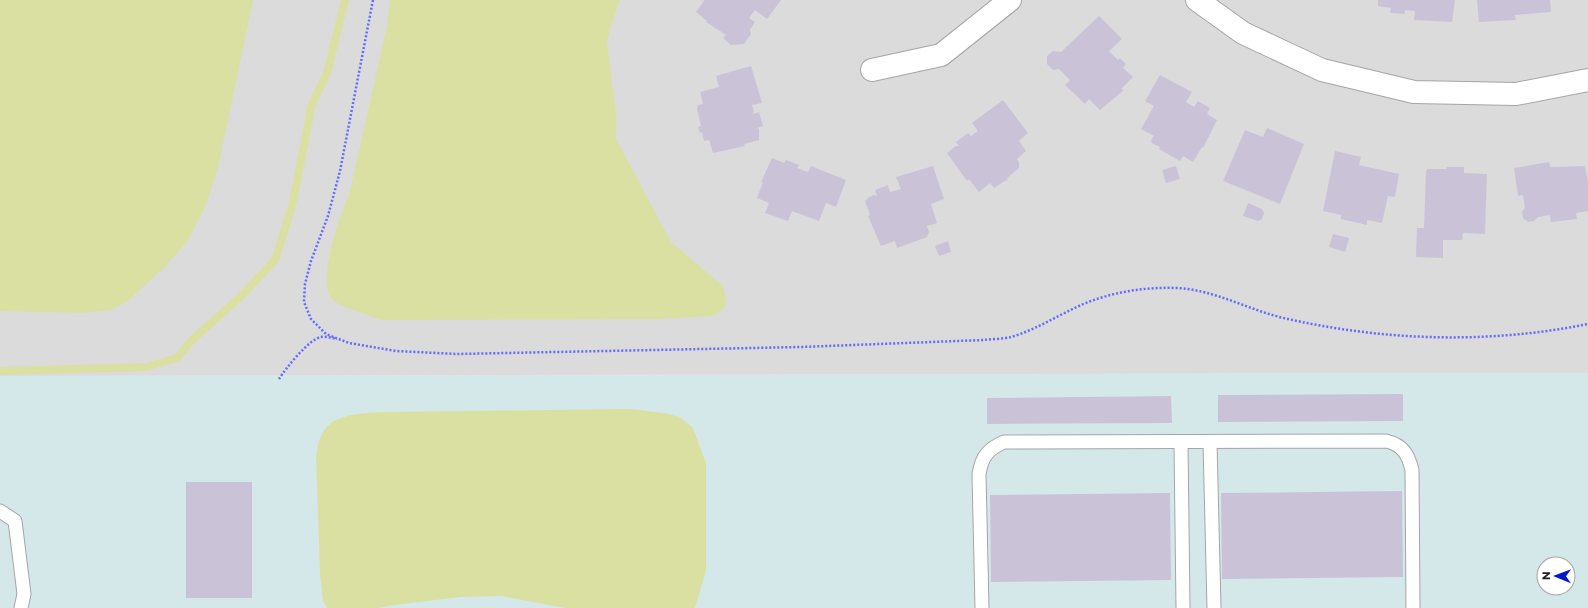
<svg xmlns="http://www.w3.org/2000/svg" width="1588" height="608" font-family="Montserrat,sans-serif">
<rect width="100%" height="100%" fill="#eae4f0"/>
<!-- residential -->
<path fill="#dbdbdc" d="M 0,0 L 1588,0 L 1588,373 L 0,376 Z"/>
<!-- industrial -->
<path fill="#d5e8e9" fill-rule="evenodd" d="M 1588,373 L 1588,608 L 0,608 L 0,376 ZM 1544,564 L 1568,564 L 1568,588 L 1544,588 Z"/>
<!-- water -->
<g fill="#dae0a1">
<path d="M 0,0 L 253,0 L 218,167 L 206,205 L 189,239 L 165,267 L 126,302 L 111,310 L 84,313 L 0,311 Z"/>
<path d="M 390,0 L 620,0 L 610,28 L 607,44 L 616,113 L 616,139 L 671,242 L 723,286 L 726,300 L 723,310 L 712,316 L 661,319 L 381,320 C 370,315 339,307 332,299 C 316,281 340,216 349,195 L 387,26 Z"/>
<path d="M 630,409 L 664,413 L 680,417 L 693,428 L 706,463 L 706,570 L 695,608 L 565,608 L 502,596 L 461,597 L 394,605 L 379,608 L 327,608 L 323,601 L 320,574 L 316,456 C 318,446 319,437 325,429 C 337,413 366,413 384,412 Z"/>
</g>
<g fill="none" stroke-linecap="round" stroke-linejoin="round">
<!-- stream -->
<path stroke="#dae0a1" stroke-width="8" d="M 0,371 L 146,367 L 177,358 L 192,340 L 240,297 L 275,260 L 292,206 L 312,104 L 327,73 L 345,0"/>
</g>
<!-- building -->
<g fill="#cac3d7">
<path d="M 703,0 L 781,0 L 767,19 L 755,10 L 749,18 L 755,22 L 750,30 L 751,34 L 744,44 L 731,45 L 723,38 L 726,35 L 706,22 L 707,21 L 696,12 L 704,1 Z"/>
<path d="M 1378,0 L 1455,0 L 1452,22 L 1414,20 L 1415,11 L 1405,10 L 1405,14 L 1390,13 L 1391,8 L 1378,6 Z"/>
<path d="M 1477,0 L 1550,0 L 1551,12 L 1515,15 L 1516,20 L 1479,22 Z"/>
<path d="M 1099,16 L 1122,39 L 1109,51 L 1118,60 L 1120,58 L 1126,64 L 1123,68 L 1133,77 L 1121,89 L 1124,90 L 1100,110 L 1089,99 L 1085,104 L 1065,85 L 1070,80 L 1059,69 L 1053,70 L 1047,64 L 1047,56 L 1053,51 L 1061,52 Z"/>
<path d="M 751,66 L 762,103 L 752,105 L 754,112 L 752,114 L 759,112 L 763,126 L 757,128 L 759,129 L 759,140 L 744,144 L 745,146 L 713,153 L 709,140 L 704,141 L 702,132 L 700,133 L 698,127 L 701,126 L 697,109 L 698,105 L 703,104 L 700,92 L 719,87 L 716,76 Z"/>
<path d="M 1160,75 L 1192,92 L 1186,102 L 1194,107 L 1198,101 L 1210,108 L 1207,114 L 1217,120 L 1203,148 L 1202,147 L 1193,162 L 1183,156 L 1180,161 L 1159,149 L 1160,147 L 1152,143 L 1151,140 L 1154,136 L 1141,129 L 1154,106 L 1145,101 Z"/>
<path d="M 1003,100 L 1028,133 L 1019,141 L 1026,151 L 1017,159 L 1019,163 L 1019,168 L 1007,178 L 1008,179 L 994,188 L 990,183 L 979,192 L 969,179 L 967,181 L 947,153 L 956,146 L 959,146 L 956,142 L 968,133 L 971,136 L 978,131 L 972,123 Z"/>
<path d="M 1267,128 L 1304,144 L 1280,204 L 1223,181 L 1245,130 L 1263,137 Z"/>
<path d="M 1335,151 L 1361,157 L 1359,165 L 1399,174 L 1395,197 L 1388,196 L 1382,223 L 1367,220 L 1367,225 L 1341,219 L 1341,215 L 1323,211 Z"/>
<path d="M 772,158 L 784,163 L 786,160 L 799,165 L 797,168 L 808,172 L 811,166 L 846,180 L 836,207 L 826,203 L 819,221 L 792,211 L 788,221 L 765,213 L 769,203 L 757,198 L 763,182 L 761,182 Z"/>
<path d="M 1549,162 L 1550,167 L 1585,166 L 1588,182 L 1588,211 L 1576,213 L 1577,219 L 1551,222 L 1550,215 L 1538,217 L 1534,221 L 1528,222 L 1523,218 L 1522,212 L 1525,208 L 1523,195 L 1518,196 L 1514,168 Z"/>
<path d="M 933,166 L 944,199 L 931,204 L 937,223 L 927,226 L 929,232 L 927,237 L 897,248 L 895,241 L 881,246 L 868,216 L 870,215 L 865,201 L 869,197 L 874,195 L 877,196 L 875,190 L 888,185 L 890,192 L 901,189 L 896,177 Z"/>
<path d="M 1176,166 L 1180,179 L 1166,183 L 1162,170 Z"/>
<path d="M 1447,167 L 1464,167 L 1464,173 L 1487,174 L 1485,234 L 1463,233 L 1462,240 L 1443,240 L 1443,258 L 1416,257 L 1417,228 L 1424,228 L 1426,172 L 1427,169 L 1447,169 Z"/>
<path d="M 1248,203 L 1262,209 L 1264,213 L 1262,219 L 1258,221 L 1243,216 Z"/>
<path d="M 1333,234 L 1349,238 L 1345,252 L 1329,247 Z"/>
<path d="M 948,241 L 951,252 L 939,256 L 935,246 Z"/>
<path d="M 1403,394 L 1403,421 L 1218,422 L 1218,395 Z"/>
<path d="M 1171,396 L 1172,423 L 987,424 L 987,398 Z"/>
<rect x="186" y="482" width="66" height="116"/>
<path d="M 1402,491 L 1403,577 L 1222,579 L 1221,493 Z"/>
<path d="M 1170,493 L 1171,580 L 991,582 L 990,495 Z"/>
</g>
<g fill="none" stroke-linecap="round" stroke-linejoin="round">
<!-- lane casing -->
<g stroke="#a5a5a5" stroke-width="15">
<g id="lane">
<path d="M 1181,442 L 1183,608"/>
<path d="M 1210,442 L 1214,608"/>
<path d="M 0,511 L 15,521 L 24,594 L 21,608"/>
<path d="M 982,608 L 979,474 C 982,456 988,449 1004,442 L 1386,441 C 1403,445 1408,454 1412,470 L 1413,608"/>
</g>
</g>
<!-- street casing -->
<g stroke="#a5a5a5" stroke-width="24">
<g id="street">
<path d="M 1197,0 L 1243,33 L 1322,70 L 1414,92 L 1516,94 L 1588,80"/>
<path d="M 872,70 L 941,55 L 1010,0"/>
</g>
</g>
<!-- path -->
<g stroke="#6569ff" stroke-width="2.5" stroke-dasharray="2 2" stroke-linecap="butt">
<path d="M 373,0 L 340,171 L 328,216 L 311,261 L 305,284 L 304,302 L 311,319 L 326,334 L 349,343 L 396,351 L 457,354 L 801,347 L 983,340 C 992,339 1003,339 1011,337 C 1039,329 1064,311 1091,301 C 1119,291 1147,287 1177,288 C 1216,290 1250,311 1288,319 C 1386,341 1489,344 1588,324"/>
<path d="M 279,379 C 286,368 309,339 321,337 C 326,336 332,338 337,339"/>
</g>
<!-- lane -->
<use href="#lane" stroke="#fff" stroke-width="13"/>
<!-- street -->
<use href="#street" stroke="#fff" stroke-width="22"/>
</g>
<!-- north arrow -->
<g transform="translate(1556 576) rotate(271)"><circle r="19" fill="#ffffff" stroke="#a5a5a5"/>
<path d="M0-3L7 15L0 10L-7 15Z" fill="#0019cc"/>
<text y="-6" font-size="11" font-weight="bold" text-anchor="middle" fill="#1e1e1e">N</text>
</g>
</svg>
